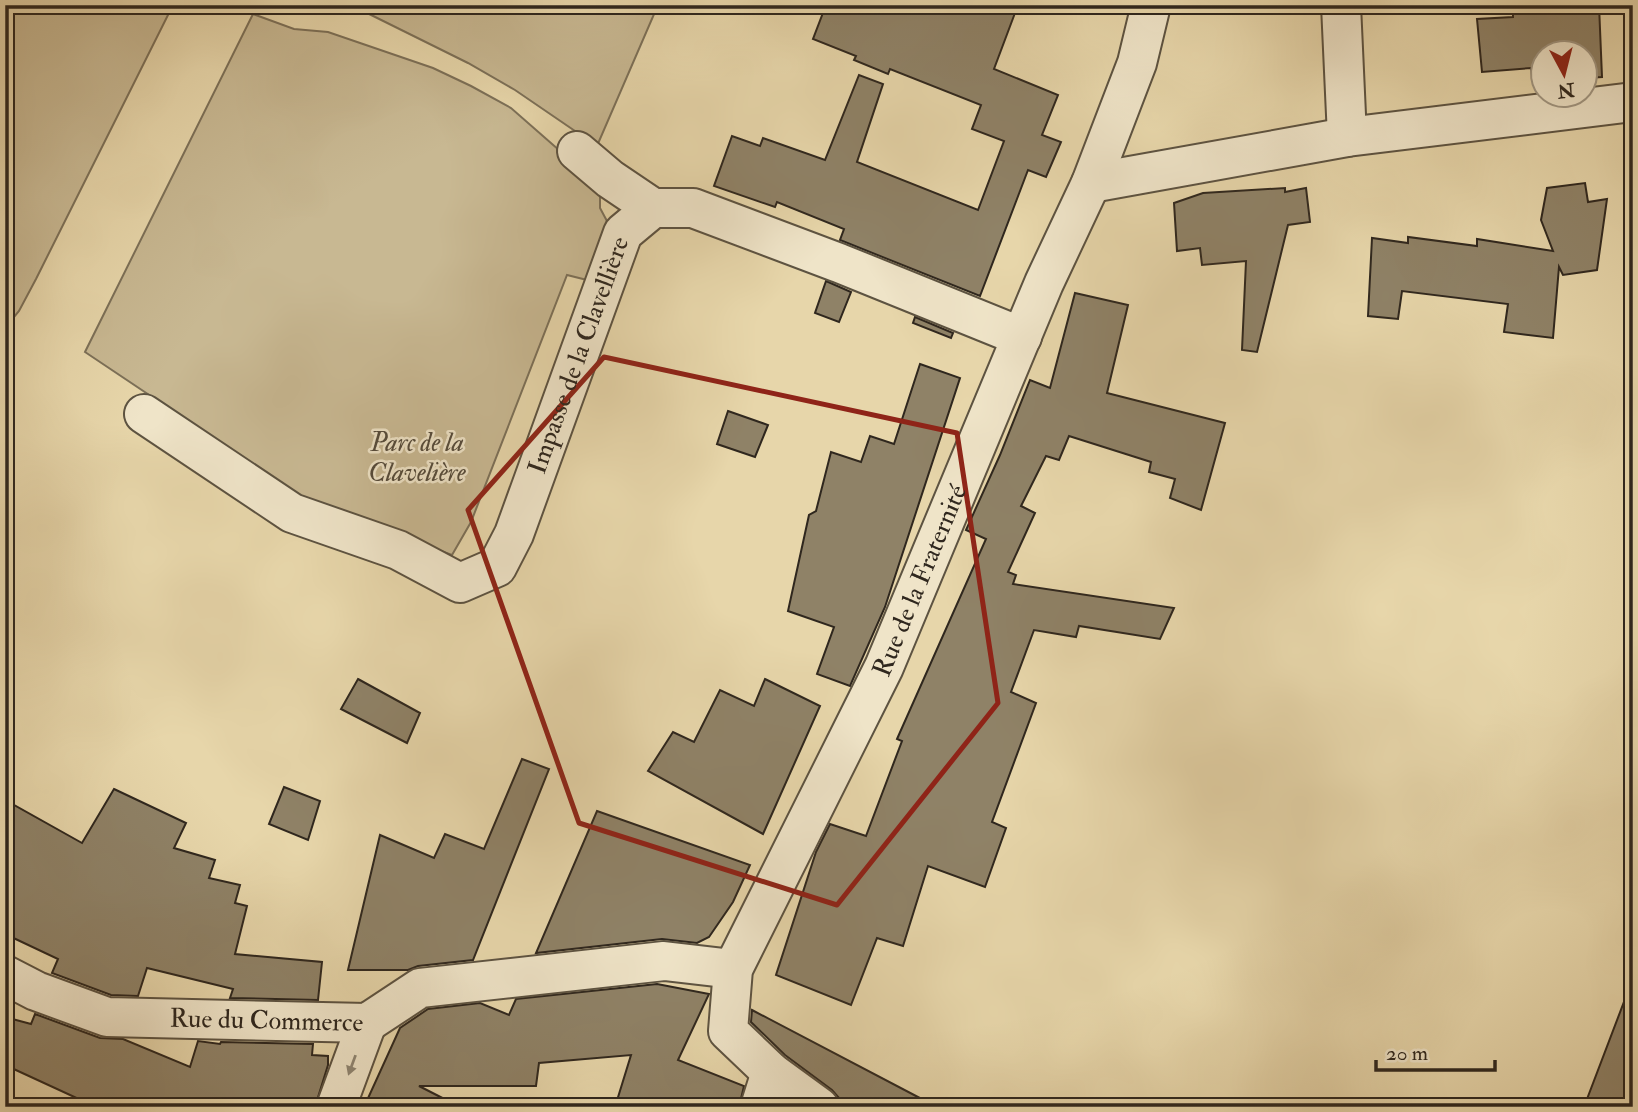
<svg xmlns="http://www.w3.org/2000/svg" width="1638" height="1112" font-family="'IM FELL Double Pica',serif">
<rect width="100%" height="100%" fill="#e7d6aa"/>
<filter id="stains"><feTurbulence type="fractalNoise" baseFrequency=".00286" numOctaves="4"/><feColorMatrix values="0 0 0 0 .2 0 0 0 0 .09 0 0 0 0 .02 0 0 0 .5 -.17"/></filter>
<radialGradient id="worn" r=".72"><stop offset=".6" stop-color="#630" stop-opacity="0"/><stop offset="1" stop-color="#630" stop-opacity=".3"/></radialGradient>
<!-- green -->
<g fill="#c8b892" stroke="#7c7058" stroke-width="2">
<path d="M 5,5 L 173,5 L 36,279 L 19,311 L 5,328 Z"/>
<path d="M 351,5 L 658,5 L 597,146 L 515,90 L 468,63 Z"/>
<path d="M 253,14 L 294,29 L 328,32 L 433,68 L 471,86 L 511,108 L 600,186 L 600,208 L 608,223 L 595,282 L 567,275 L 471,522 L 452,555 L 312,504 L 85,352 Z"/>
</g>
<!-- building -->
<g fill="#8f8267" stroke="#2f271e" stroke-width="2">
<path d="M 826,5 L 1018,5 L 994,69 L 1058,95 L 1042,135 L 1061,142 L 1046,177 L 1028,170 L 980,296 L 840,240 L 844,229 L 777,202 L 775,207 L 714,186 L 732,136 L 760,146 L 763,138 L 825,160 L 859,75 L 883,84 L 857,162 L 978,210 L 1004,141 L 972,129 L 981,105 L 890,69 L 888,74 L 854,60 L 856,56 L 813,39 Z"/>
<path d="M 1513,5 L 1599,5 L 1602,77 L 1586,78 L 1586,52 L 1544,52 L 1544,81 L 1533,82 L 1531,68 L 1482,72 L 1477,19 L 1513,17 Z"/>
<path d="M 1585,183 L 1588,202 L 1607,199 L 1597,270 L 1563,275 L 1559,267 L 1553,338 L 1504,332 L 1508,304 L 1402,291 L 1398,319 L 1368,316 L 1372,238 L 1408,243 L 1408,237 L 1477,246 L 1477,239 L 1553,251 L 1541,220 L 1547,188 Z"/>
<path d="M 1285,188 L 1285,192 L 1306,188 L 1310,222 L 1288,225 L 1257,352 L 1242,350 L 1246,261 L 1202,265 L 1200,248 L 1177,251 L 1174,203 L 1203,193 Z"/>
<path d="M 826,281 L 851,292 L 839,322 L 815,313 Z"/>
<path d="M 1075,293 L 1128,305 L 1107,393 L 1225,423 L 1201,510 L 1170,498 L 1175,479 L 1149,472 L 1151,462 L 1069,436 L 1059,460 L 1046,456 L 1021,506 L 1035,513 L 1008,572 L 1016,575 L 1013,584 L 1174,608 L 1160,639 L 1079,626 L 1076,637 L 1034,630 L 1011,692 L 1036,703 L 992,822 L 1006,828 L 985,887 L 928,866 L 903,946 L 877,938 L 851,1005 L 776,975 L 816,852 L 830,824 L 866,836 L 902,741 L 897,739 L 986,539 L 966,530 L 1000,455 L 1030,380 L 1050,388 Z"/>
<path d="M 915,317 L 953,333 L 951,338 L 913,323 Z"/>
<path d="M 920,364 L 960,378 L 885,607 L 850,686 L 817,674 L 834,627 L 788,611 L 809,515 L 816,511 L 831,452 L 861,462 L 870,436 L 894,444 Z"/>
<path d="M 728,411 L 768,425 L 755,457 L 717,444 Z"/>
<path d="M 358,679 L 420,713 L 407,743 L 341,709 Z"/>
<path d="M 765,679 L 820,706 L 763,834 L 648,771 L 673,732 L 694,742 L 720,690 L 754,706 Z"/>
<path d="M 522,759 L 549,769 L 473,960 L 418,966 L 408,970 L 348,970 L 380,835 L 434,858 L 445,834 L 484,849 Z"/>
<path d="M 284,787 L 320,801 L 308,840 L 269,824 Z"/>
<path d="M 114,789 L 186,823 L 174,848 L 215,860 L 209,878 L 240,885 L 235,903 L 247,906 L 235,954 L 322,962 L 318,1000 L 230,998 L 233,989 L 147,968 L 138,996 L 111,995 L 52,973 L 58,959 L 5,934 L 5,800 L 82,843 Z"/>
<path d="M 597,811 L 750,865 L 733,902 L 709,937 L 697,943 L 662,939 L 536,953 Z"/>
<path d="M 657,984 L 709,994 L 678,1060 L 744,1086 L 739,1107 L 615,1107 L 631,1055 L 539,1063 L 536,1086 L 419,1086 L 460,1107 L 364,1107 L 400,1028 L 428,1009 L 480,1003 L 509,1015 L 516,999 Z"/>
<path d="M 1630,986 L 1633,986 L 1633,1107 L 1584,1107 Z"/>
<path d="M 752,1010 L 937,1107 L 840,1107 L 839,1098 L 832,1090 L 785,1055 L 751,1022 Z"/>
<path d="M 35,1014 L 100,1038 L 123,1039 L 190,1067 L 198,1041 L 220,1044 L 221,1042 L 313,1044 L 312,1055 L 328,1056 L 328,1065 L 315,1107 L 96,1107 L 5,1065 L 5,1017 L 31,1024 Z"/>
</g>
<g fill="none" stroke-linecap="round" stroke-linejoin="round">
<!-- street casing -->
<g stroke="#5d5341" stroke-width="42">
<g id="street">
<path d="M 1341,5 L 1347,137"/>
<path d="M 577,151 L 610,179 L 653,208"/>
<path d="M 1091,183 L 1347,137 L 1633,102"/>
<path id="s1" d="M 144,414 L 292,513 L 398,550 L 460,583 L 497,567 L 514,534 L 623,233 L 653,208 L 693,208 L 839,263 L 1022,337"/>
<path id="s2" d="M 5,975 L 36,991 L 107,1017 L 367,1023 L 420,988 L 664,961 L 733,969"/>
<path d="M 336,1107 L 367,1023"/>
<path d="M 760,1107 L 771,1072"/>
<path id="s3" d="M 819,1107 L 771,1072 L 728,1031 L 733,969 L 884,667 L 1044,283 L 1091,183 L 1137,63 L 1151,5"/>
</g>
</g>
<!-- street -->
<use href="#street" stroke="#efe4c8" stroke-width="38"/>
</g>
<!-- one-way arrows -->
<defs><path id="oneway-solid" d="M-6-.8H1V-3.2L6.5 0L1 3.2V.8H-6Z" transform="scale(1.75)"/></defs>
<use fill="#8f8673" href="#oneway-solid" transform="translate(352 1065) rotate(110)"/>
<!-- marked area -->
<path fill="none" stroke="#8f2418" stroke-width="5" stroke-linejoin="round" d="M 604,357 L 957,433 L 998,703 L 837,905 L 579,823 L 468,510 Z"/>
<g text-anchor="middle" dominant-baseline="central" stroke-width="5" stroke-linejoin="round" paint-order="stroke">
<!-- street labels -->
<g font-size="26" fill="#2f271e" stroke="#efe4c8">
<text stroke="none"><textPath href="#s1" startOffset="628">Impasse de la Clavellière</textPath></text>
<text stroke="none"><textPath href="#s3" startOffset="612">Rue de la Fraternité</textPath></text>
<text stroke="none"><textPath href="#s2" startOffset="270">Rue du Commerce</textPath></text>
</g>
<!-- park labels -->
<g font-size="26" font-style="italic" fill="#554b3b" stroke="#efe4c8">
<text x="417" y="443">Parc de la<tspan x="417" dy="30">Clavelière</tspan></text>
</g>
</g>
<!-- margin -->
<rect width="1638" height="1112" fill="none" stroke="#e7d6aa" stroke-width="28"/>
<rect x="7" y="7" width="1624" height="1098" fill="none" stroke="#2f271e" stroke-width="3.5"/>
<rect x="14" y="14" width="1610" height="1084" fill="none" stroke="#2f271e" stroke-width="2"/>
<!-- north arrow -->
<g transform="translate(1564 74) rotate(173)"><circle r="33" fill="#efe4c8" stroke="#a29884" stroke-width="2"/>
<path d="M0-5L12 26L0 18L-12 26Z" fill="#8f2418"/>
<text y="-10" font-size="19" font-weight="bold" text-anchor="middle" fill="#2f271e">N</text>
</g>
<!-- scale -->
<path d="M1376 1060v10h119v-10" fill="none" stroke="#2f271e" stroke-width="3.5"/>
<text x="1386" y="1060" font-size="21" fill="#2f271e" stroke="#efe4c8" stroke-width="5" paint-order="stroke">20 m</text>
<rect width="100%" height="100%" filter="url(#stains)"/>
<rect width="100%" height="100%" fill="url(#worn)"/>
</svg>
